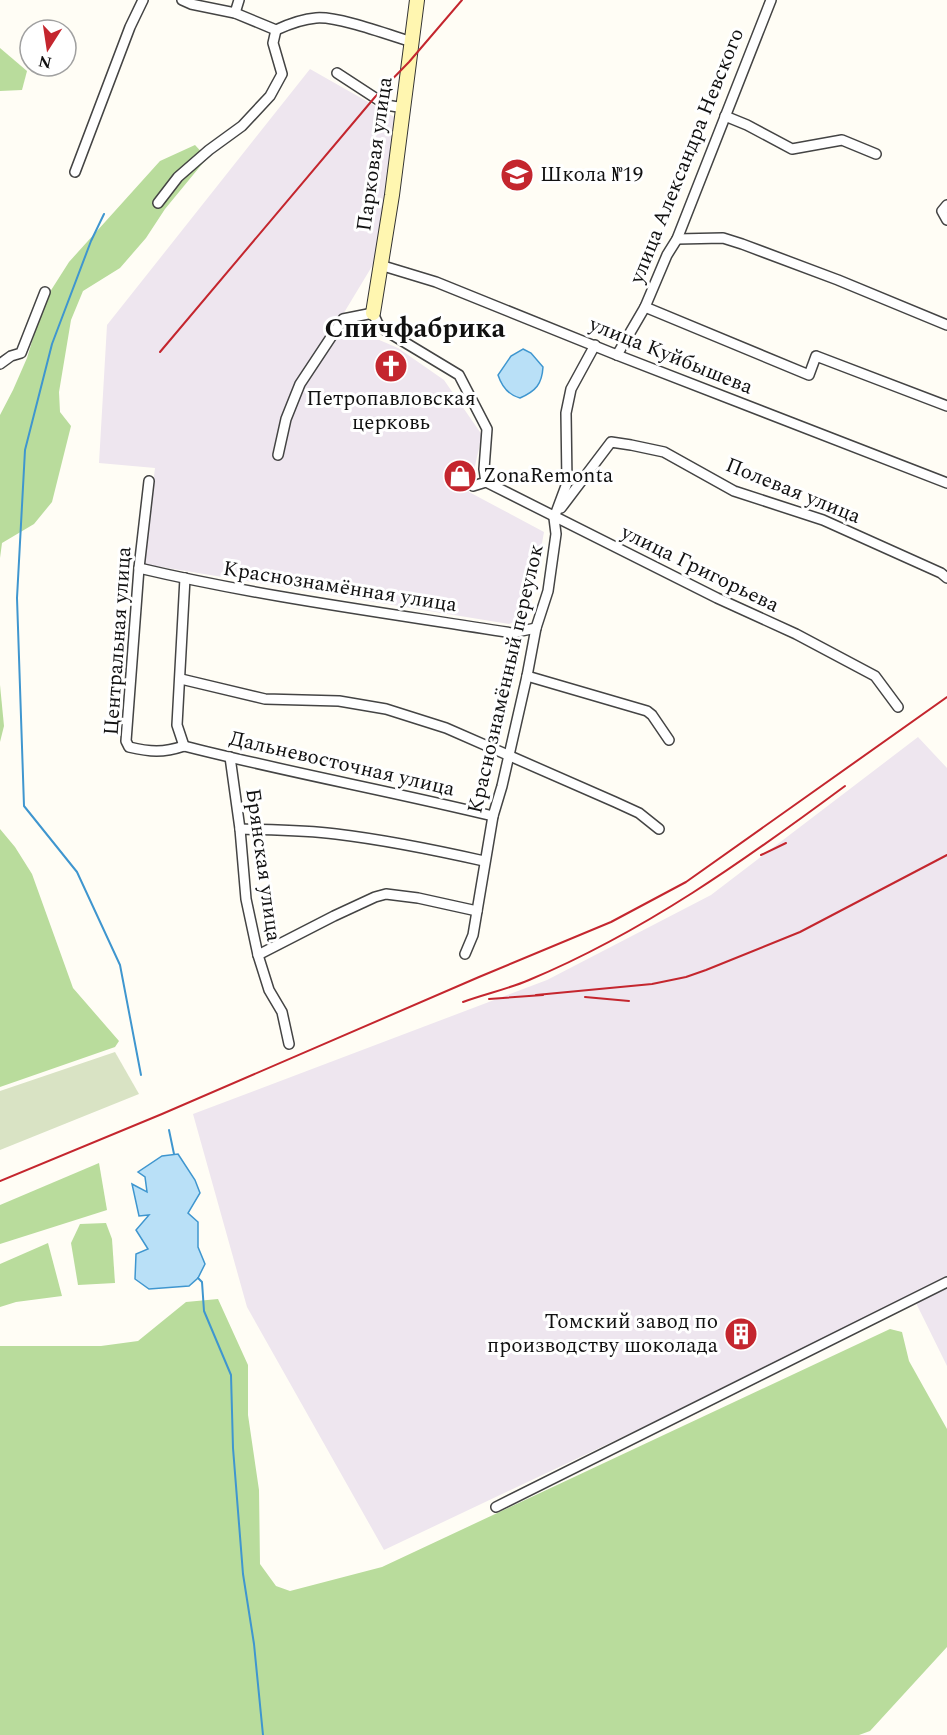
<svg xmlns="http://www.w3.org/2000/svg" width="947" height="1735" font-family="Spectral,serif">
<rect width="100%" height="100%" fill="#fffdf5"/>
<!-- industrial -->
<g fill="#eee6ef">
<path d="M 310,69 L 398,119 L 374,263 L 342,316 L 356,330 L 398,348 L 444,380 L 482,435 L 469,492 L 544,532 L 529,617 L 509,624 L 143,564 L 155,468 L 99,463 L 107,325 Z"/>
<path d="M 918,737 L 947,768 L 947,1366 L 916,1303 L 899,1306 L 384,1550 L 247,1307 L 193,1114 L 547,980 L 711,895 Z"/>
</g>
<!-- forest -->
<g fill="#b9dc9c">
<path d="M 0,48 L 27,71 L 22,90 L 0,91 Z"/>
<path d="M 195,145 L 207,158 L 165,209 L 146,238 L 120,268 L 83,291 L 71,320 L 59,392 L 60,412 L 71,426 L 52,502 L 34,524 L 2,543 L 0,558 L 0,415 L 13,390 L 27,358 L 38,322 L 48,295 L 69,262 L 160,161 Z"/>
<path d="M 0,685 L 4,726 L 0,742 Z"/>
<path d="M 0,829 L 15,847 L 32,874 L 73,988 L 119,1041 L 115,1047 L 0,1087 Z"/>
<path d="M 99,1163 L 107,1210 L 0,1244 L 0,1205 Z"/>
<path d="M 106,1223 L 112,1239 L 115,1283 L 78,1285 L 71,1243 L 80,1224 Z"/>
<path d="M 48,1243 L 62,1296 L 16,1302 L 0,1307 L 0,1264 Z"/>
<path d="M 218,1299 L 248,1365 L 248,1415 L 259,1490 L 260,1564 L 276,1586 L 290,1591 L 382,1567 L 890,1329 L 902,1332 L 909,1361 L 947,1429 L 947,1647 L 870,1731 L 859,1735 L 0,1735 L 0,1346 L 101,1346 L 138,1341 L 186,1302 Z"/>
</g>
<!-- cemetery -->
<path fill="#d9e3c4" d="M 115,1052 L 139,1094 L 0,1150 L 0,1091 Z"/>
<!-- water -->
<g fill="#b9e0f7" stroke="#3f96cf" stroke-width="1.5">
<path d="M 523,349 L 531,353 L 543,367 C 542,384 536,391 520,398 C 508,395 502,387 498,375 L 511,356 Z"/>
<path d="M 178,1154 L 195,1180 L 200,1193 L 188,1213 L 198,1222 L 198,1247 L 205,1264 L 198,1278 L 189,1286 L 149,1289 L 135,1279 L 136,1254 L 148,1249 L 136,1230 L 149,1215 L 139,1216 L 132,1184 L 147,1192 L 145,1177 L 138,1172 L 162,1156 Z"/>
</g>
<g fill="none" stroke-linecap="round" stroke-linejoin="round">
<!-- stream -->
<g stroke="#3f96cf" stroke-width="2">
<path d="M 104,214 L 91,241 L 52,344 L 25,450 L 17,598 L 24,806 L 77,872 L 120,965 L 141,1075"/>
<path d="M 169,1130 L 174,1154"/>
<path d="M 198,1278 L 202,1282 L 204,1311 L 231,1375 L 233,1448 L 243,1574 L 254,1644 L 263,1735"/>
</g>
<!-- street casing -->
<g stroke="#444" stroke-width="12">
<g id="street">
<path d="M 182,0 L 191,4 L 235,13 L 276,30 C 289,24 302,19 316,18 C 338,16 389,35 412,42"/>
<path d="M 235,13 L 239,0"/>
<path d="M 337,73 L 386,105 L 404,108"/>
<path d="M 725,116 L 747,125 L 792,149 L 842,140 L 876,154"/>
<path d="M 75,172 L 130,27 L 143,0"/>
<path d="M 158,203 L 178,177 L 209,150 L 242,126 L 270,96 L 282,74 L 273,43 L 276,30"/>
<path d="M 947,205 L 942,211 L 947,220"/>
<path d="M 677,239 L 723,238 L 742,244 L 838,280 L 947,325"/>
<path d="M 380,265 L 436,282 L 617,355 L 947,483"/>
<path d="M 645,307 L 809,375 L 816,356 L 947,406"/>
<path d="M 617,355 L 645,307 L 667,255 L 677,239 L 771,0"/>
<path d="M 0,364 L 11,356 L 21,353 L 45,292"/>
<path d="M 278,455 L 286,419 L 300,384 L 343,319 L 373,313 L 378,324 L 386,331 L 459,375 L 487,429 L 484,469 L 486,482"/>
<path d="M 149,481 L 139,568 L 126,741 L 129,747 C 150,752 163,753 184,746"/>
<path d="M 473,486 L 486,482 L 717,598 L 796,634 L 875,676 L 898,707"/>
<path d="M 561,508 L 611,442 L 631,445 L 664,452 L 734,491 L 823,520 L 941,573 L 947,578"/>
<path d="M 139,568 C 262,597 387,613 512,633 L 536,628"/>
<path d="M 527,676 L 647,711 L 652,715 L 669,740"/>
<path d="M 181,679 L 265,699 L 339,701 L 386,709 L 446,728 L 615,802 L 639,813 L 659,829"/>
<path d="M 184,746 C 286,772 390,791 493,816"/>
<path d="M 184,746 L 177,725 L 185,578"/>
<path d="M 230,757 L 240,829 L 246,899 L 258,955 L 269,990 L 282,1012 L 289,1044"/>
<path d="M 240,829 C 272,830 304,830 336,834 C 386,840 435,850 484,861"/>
<path d="M 465,954 L 473,935 L 493,816 L 502,786 L 527,676 L 536,628 L 548,591 L 556,534 L 554,518 L 567,483 L 566,413 L 571,389 L 595,345"/>
<path d="M 258,955 L 334,916 L 375,897 L 386,894 L 418,898 L 477,911"/>
<path d="M 496,1507 L 947,1282"/>
</g>
</g>
<!-- secondary casing -->
<g stroke="#333" stroke-width="16">
<path id="secondary" d="M 373,313 L 392,195 L 417,0"/>
</g>
<!-- street -->
<use href="#street" stroke="#fff" stroke-width="9"/>
<!-- secondary -->
<use href="#secondary" stroke="#fff6b0" stroke-width="14"/>
<!-- rail -->
<g stroke="#c4262e" stroke-width="2">
<path d="M 160,352 L 375,97 L 409,62 L 462,0"/>
<path d="M 761,855 L 786,843"/>
<path d="M 536,995 L 652,984 L 686,977 L 706,970 L 800,932 L 947,855"/>
<path d="M 585,997 L 629,1001"/>
<path d="M 489,999 L 543,995"/>
<path d="M 463,1002 C 485,994 508,989 529,980 C 644,932 745,860 845,786"/>
<path d="M 0,1181 L 162,1114 L 479,977 L 611,922 L 686,882 L 947,697"/>
</g>
</g>
<!-- icons -->
<defs>
<g id="school-disc" transform="scale(1.725)"><circle r="9.5" fill="#c4262e" stroke="#fff"/><path d="M0-5L7-2L0 1L-7-2ZM-4 1L0 2.5L4 1V4Q0 6-4 4Z" fill="#fff"/></g>
<g id="church-disc" transform="scale(1.725)"><circle r="9.5" fill="#c4262e" stroke="#fff"/><path d="M-1.2-6h2.4v3.5h3.3v2.4h-3.3V6h-2.4V-.1h-3.3v-2.4h3.3Z" fill="#fff"/></g>
<g id="shop-disc" transform="scale(1.725)"><circle r="9.5" fill="#c4262e" stroke="#fff"/><path d="M-5-2.5h2.3a2.7 3.5 0 0 1 5.4 0H5L5.5 6h-11ZM-1.5-2.5h3a1.5 2.3 0 0 0-3 0Z" fill="#fff"/></g>
<g id="building-disc" transform="scale(1.725)"><circle r="9.5" fill="#c4262e" stroke="#fff"/><path d="M-4-6H4V6H1V3H-1V6H-4ZM-2.5-4.3h1.7v1.8h-1.7ZM.8-4.3h1.7v1.8H.8ZM-2.5-1h1.7V.8h-1.7ZM.8-1h1.7V.8H.8Z" fill="#fff"/></g>
</defs>
<g fill-rule="evenodd">
<use href="#school-disc" x="517" y="175"/>
<use href="#church-disc" x="391" y="366"/>
<use href="#shop-disc" x="460" y="476"/>
<use href="#building-disc" x="741" y="1334"/>
</g>
<g text-anchor="middle" dominant-baseline="central" stroke-width="6" stroke-linejoin="round" paint-order="stroke">
<!-- street labels -->
<g font-size="21" fill="#111" stroke="#fff">
<text transform="translate(375 154) rotate(-82)">Парковая улица</text>
<text transform="translate(687 156) rotate(-68)">улица Александра Невского</text>
<text transform="translate(671 356) rotate(22)">улица Куйбышева</text>
<text transform="translate(793 491) rotate(22)">Полевая улица</text>
<text transform="translate(700 569) rotate(26)">улица Григорьева</text>
<text transform="translate(340 587) rotate(9)">Краснознамённая улица</text>
<text transform="translate(118 641) rotate(-86)">Центральная улица</text>
<text transform="translate(506 679) rotate(-77)">Краснознамённый переулок</text>
<text transform="translate(342 764) rotate(13)">Дальневосточная улица</text>
<text transform="translate(263 865) rotate(82)">Брянская улица</text>
</g>
<!-- poi labels -->
<g font-size="21" fill="#111" stroke="#fff" text-anchor="start">
<text x="540" y="175">Школа №19</text>
<text x="391" y="399" text-anchor="middle">Петропавловская<tspan x="391" dy="24">церковь</tspan></text>
<text x="483" y="476">ZonaRemonta</text>
<text x="718" y="1322" text-anchor="end">Томский завод по<tspan x="718" dy="24">производству шоколада</tspan></text>
</g>
<!-- district labels -->
<g font-size="27" font-weight="bold" fill="#111" stroke="#fff">
<text x="415" y="329">Спичфабрика</text>
</g>
</g>
<!-- north arrow -->
<g transform="translate(48 48) rotate(192)"><circle r="28" fill="#ffffff" stroke="#a0a0a0" stroke-width="1.5"/>
<path d="M0-4.5L10 22L0 15L-10 22Z" fill="#c4262e"/>
<text y="-9" font-size="16" font-weight="bold" text-anchor="middle" fill="#111111">N</text>
</g>
</svg>
